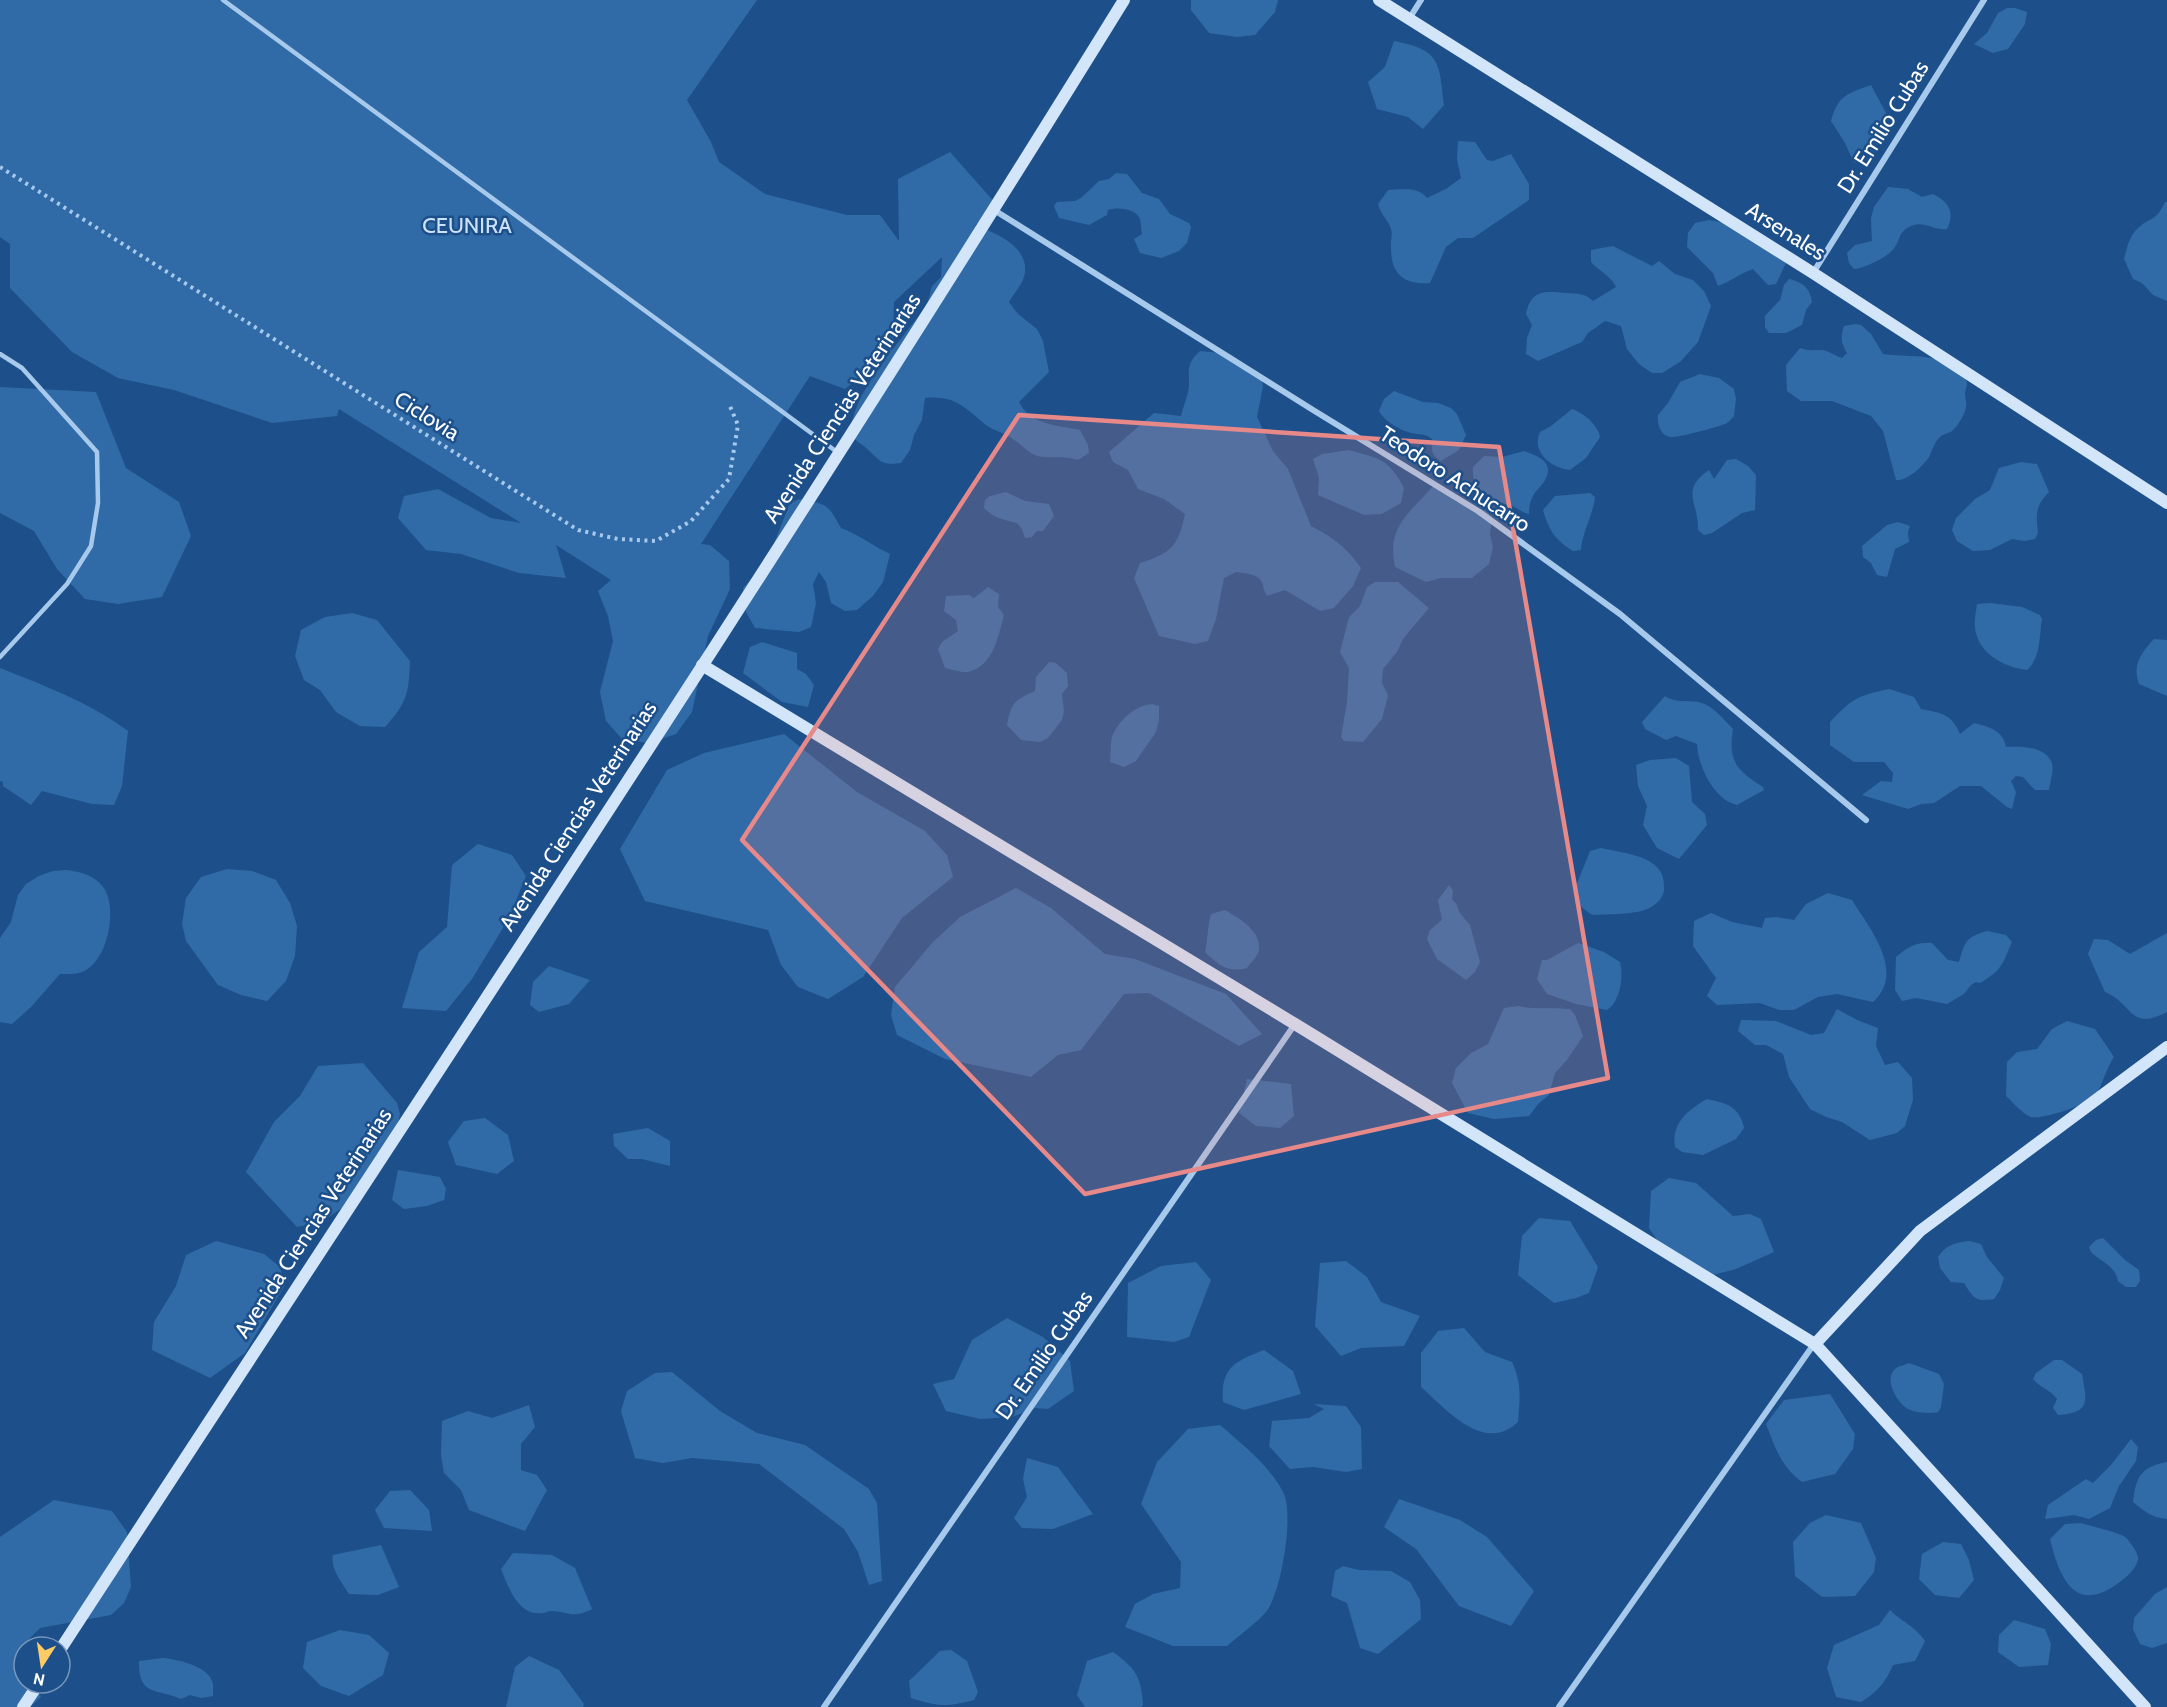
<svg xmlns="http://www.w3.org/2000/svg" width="2167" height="1707" font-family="Cabin,sans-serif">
<rect width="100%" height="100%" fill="#1d508a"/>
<!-- green -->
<g fill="#306ba7" fill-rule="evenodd">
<path d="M 0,0 L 757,0 L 687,100 L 711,142 L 719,162 L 765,194 L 847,215 L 880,215 L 899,241 L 898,179 L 950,152 L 997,205 L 975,226 C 996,232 1032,248 1024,277 C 1022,285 1013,294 1009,302 L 1018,314 L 1037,329 L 1043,341 L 1049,372 L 1019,402 C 1030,425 1057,425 1080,430 L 1088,445 L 1089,453 L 1078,460 C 1063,455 1051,459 1037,456 C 1030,454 1021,444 1014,440 C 1006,433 994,431 986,425 C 964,407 955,395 925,398 L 922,420 L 914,435 L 910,450 L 901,463 C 880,466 880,460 866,448 C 861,443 855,442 853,435 C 847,407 877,374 890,352 L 845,389 L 810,376 L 701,544 L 710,545 L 729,561 L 730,589 L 708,636 L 692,712 L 676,734 L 650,743 L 623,740 L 606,721 L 600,692 L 613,641 L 608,616 L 598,591 L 611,580 L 556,545 L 566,578 L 519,573 L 461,554 L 426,550 L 398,518 L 404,496 L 438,489 L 491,518 L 521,523 L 339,409 L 337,416 L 272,423 L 174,390 L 118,378 L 72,352 L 10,288 L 10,244 L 0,237 ZM 942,257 L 941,277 L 932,286 L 927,305 L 893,349 L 894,302 Z"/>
<path d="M 1191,0 L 1278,0 L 1275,12 L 1255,35 L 1237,37 L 1209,33 L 1191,10 Z"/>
<path d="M 2007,8 L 2015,8 L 2027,12 L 2025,24 L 2008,49 L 1993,53 L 1974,44 L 1987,33 L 1998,13 Z"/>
<path d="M 1394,41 C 1441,50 1439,62 1444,105 L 1423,129 L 1408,117 L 1377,109 L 1368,82 L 1385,67 Z"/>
<path d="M 1871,85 L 1886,113 L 1876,151 L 1868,161 L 1854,163 L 1845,143 L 1831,121 C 1838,95 1847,94 1871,85 Z"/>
<path d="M 1458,141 L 1475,142 L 1487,160 L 1493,161 L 1511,154 L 1529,184 L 1529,200 L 1473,238 L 1458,238 L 1446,247 L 1430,283 C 1405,285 1391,275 1391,248 C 1390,243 1393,234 1391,229 C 1388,220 1381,215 1378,204 L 1388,190 C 1402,190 1417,186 1427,198 L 1446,189 L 1461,178 L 1457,159 Z"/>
<path d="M 1116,173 L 1127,174 L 1142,193 L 1159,199 L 1170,214 L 1189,223 L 1191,227 L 1187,243 L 1179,251 L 1161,258 L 1140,253 L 1134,239 L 1142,234 C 1141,230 1141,223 1140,219 C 1135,208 1117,207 1108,210 L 1107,215 L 1089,225 L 1059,218 L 1054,206 L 1057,202 L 1075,201 L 1081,198 L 1099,181 L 1109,179 Z"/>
<path d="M 1888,187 L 1908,189 L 1922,197 L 1933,194 C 1949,202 1955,212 1947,229 C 1934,231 1924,220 1911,226 C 1899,231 1901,238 1895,247 C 1889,257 1865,268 1854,269 L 1849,263 L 1847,253 L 1855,245 L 1872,241 L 1871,218 L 1874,207 Z"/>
<path d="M 2165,202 L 2167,202 L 2167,301 L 2153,295 L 2142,283 L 2133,279 L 2124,259 C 2127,248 2129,236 2138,228 C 2151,216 2156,222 2165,202 Z"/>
<path d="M 1709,220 L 1735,225 L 1786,263 L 1776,284 L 1768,285 L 1753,269 C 1740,273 1732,281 1718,286 L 1713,273 L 1687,247 L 1688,233 L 1695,223 Z"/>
<path d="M 1613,246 L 1652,266 L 1659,261 L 1675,274 L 1693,280 L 1704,291 L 1711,306 L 1698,342 L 1680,362 L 1662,373 L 1652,373 L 1639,364 L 1627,349 L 1621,326 L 1605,321 L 1588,333 L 1582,342 L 1538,361 L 1526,354 L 1527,338 L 1532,325 L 1526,314 C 1531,289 1545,291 1566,293 C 1578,294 1585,293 1593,301 L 1616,287 C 1610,275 1599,271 1591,262 L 1591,250 Z"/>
<path d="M 1789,279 C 1803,282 1810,288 1812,302 L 1806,310 L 1802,325 L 1786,333 L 1769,333 L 1765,327 L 1765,316 L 1780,300 L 1784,285 Z"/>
<path d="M 1856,324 L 1861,325 L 1871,334 L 1883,354 C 1909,358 1952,351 1966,380 C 1968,384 1966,388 1965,393 C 1965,398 1967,403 1966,407 C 1965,414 1958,426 1952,431 C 1949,433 1943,434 1940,437 C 1935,441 1932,451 1929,457 C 1923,466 1908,481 1896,480 L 1883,431 L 1871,416 L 1832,401 L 1801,401 L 1787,391 L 1786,365 L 1800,348 C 1808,351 1813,350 1821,350 C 1828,350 1835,356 1842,358 L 1847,353 C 1841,343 1840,337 1844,326 Z"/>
<path d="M 1200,351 L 1230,354 L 1260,374 L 1263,386 L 1257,417 L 1273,451 L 1288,469 L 1311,526 C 1334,538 1346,547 1361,568 L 1353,586 L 1334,608 L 1320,611 L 1285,590 L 1267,596 C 1263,590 1264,586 1261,581 C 1258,574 1243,573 1236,572 L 1224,578 L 1216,619 L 1208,641 L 1195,644 L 1159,636 L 1134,578 L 1140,563 C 1171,553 1178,547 1185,514 L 1164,499 L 1138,489 L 1128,470 L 1113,462 L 1109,452 L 1154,413 L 1181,416 C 1183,408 1186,400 1188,392 C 1192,375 1182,367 1200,351 Z"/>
<path d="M 1700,374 L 1719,378 L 1734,389 L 1736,399 L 1734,416 C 1732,418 1730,421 1727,423 C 1722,426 1677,438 1671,437 C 1660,436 1657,423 1658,415 L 1668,403 L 1680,382 Z"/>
<path d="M 0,387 L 96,392 L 126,468 L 179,502 L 191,536 L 162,597 L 118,604 L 85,599 L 57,569 L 34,531 L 0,513 Z"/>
<path d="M 1394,391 L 1423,402 L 1438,403 L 1451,408 L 1457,414 L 1466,435 L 1459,450 L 1441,461 C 1431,455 1431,450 1433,440 C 1426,433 1420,435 1411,433 C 1400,430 1384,421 1379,411 L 1384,399 Z"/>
<path d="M 1572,409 C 1584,413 1598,425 1600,437 L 1586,458 L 1570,470 C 1552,468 1531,453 1540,432 L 1551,426 Z"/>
<path d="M 1349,450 C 1380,459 1388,458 1404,488 L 1401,503 L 1382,514 L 1364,515 L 1318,495 L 1319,478 L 1313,459 L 1322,454 Z"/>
<path d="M 1524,451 C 1538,456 1555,462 1545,480 C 1542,486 1536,490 1533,496 C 1530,501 1529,508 1529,514 C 1522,513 1518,508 1512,506 C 1491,499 1471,493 1473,467 L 1484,456 L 1502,457 Z"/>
<path d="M 1736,459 L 1748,466 L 1756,475 L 1755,510 L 1742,513 L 1712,533 L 1704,535 L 1698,530 C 1699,502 1679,491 1709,470 L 1714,479 L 1727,460 Z"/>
<path d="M 2021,462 L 2037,464 L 2049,492 C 2035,506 2036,515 2038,533 L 2035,539 L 2024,541 L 2012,539 L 1990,550 L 1973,551 L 1957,541 L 1952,530 L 1956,518 L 1975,499 L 1990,490 L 1999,468 Z"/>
<path d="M 1434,485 L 1448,493 L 1456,502 L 1486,511 L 1492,517 L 1490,534 L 1493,547 L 1489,564 L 1472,578 L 1441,578 L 1426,582 L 1395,567 C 1386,526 1410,513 1434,485 Z"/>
<path d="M 1006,492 L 1025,501 L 1049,504 L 1054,516 L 1043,531 L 1037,531 L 1032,537 L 1025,538 L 1022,529 L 1017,523 C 1004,520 994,518 984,508 L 985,500 L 990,496 Z"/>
<path d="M 1590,493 L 1595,497 C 1593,516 1582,532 1581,550 L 1573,551 C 1556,541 1548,529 1543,510 L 1555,496 Z"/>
<path d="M 800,499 C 828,505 827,503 841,528 C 858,534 873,546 890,554 L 883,582 L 873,596 L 857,610 L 845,611 L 831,603 L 826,582 L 819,572 L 813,584 L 816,603 L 811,627 L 799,632 L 755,628 L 746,612 L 743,588 L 767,561 L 790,503 Z"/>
<path d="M 1898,522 L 1910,526 L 1908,532 L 1909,542 L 1895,549 L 1887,577 L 1877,575 L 1871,563 L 1863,557 L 1862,546 L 1887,525 Z"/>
<path d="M 1375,582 L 1398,582 L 1429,608 L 1403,639 L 1397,652 L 1383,669 L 1382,683 L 1388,695 L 1382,719 L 1363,742 L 1344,741 L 1341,737 L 1347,702 L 1349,668 L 1340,652 L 1349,617 L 1360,606 L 1367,587 Z"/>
<path d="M 988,587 L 999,594 L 998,607 L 1004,615 C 998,636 994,666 968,672 C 962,673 951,669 945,668 L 938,649 L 942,642 L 958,631 L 956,620 L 944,611 L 946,596 L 969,595 L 974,598 Z"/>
<path d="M 1990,603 L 2022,607 L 2040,615 L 2042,619 C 2039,638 2041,657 2027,670 C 2003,667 1978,653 1975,628 C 1974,620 1976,612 1977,604 Z"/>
<path d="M 352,613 L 377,620 L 410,661 C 409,693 407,703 385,727 L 360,726 L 336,712 L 320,690 L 304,680 L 295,656 L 301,630 L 325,617 Z"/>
<path d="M 2154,639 L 2167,640 L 2167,696 L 2139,684 C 2132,665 2141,653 2154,639 Z"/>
<path d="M 762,642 L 797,653 L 797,669 L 806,674 L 814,685 L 808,707 L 782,702 L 743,673 L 750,647 Z"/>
<path d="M 1049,662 L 1056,663 L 1067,673 L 1068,686 L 1062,694 L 1064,711 L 1062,720 L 1048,738 L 1040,742 L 1021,740 L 1007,725 C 1011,703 1014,700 1035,691 L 1036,677 Z"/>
<path d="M 0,668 C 45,686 89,702 128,731 L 122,786 L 114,805 L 92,804 L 42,791 L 31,805 L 3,786 L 3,782 L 0,781 Z"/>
<path d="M 1889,689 L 1914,697 L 1921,709 C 1941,713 1951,713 1960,734 L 1974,723 C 1989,727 2003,730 2006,747 C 2020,746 2044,746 2051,761 C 2055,769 2050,782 2049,790 L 2035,790 L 2023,777 L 2016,776 L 2011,781 L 2016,792 L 2012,809 L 2007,807 L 1981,786 L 1960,786 L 1934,803 L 1921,804 L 1908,809 L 1862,795 L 1881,781 L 1892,782 L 1893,773 L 1884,762 L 1854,762 L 1830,745 L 1830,722 C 1853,698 1857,696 1889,689 Z"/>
<path d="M 1665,696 C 1674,703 1687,700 1698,702 C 1713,705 1723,719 1733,729 C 1728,761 1736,770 1763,787 L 1764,790 L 1737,805 C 1714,800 1698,766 1697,744 L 1676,736 L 1666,740 L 1645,729 L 1642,722 Z"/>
<path d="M 1152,704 L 1159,706 L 1159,720 L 1156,732 L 1136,761 L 1124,767 L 1110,762 C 1111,754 1110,744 1112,737 C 1119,720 1134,706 1152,704 Z"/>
<path d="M 784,734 L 857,792 L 925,831 L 947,855 L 953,877 L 902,918 L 863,977 L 828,999 L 798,987 L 781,965 L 768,930 L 645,901 L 620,849 L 667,770 L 704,753 Z"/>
<path d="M 1676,758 L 1689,766 L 1692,802 L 1705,814 L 1707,825 L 1679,859 L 1657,848 L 1643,825 L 1647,806 L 1638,786 L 1636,765 L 1650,760 Z"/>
<path d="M 478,844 L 512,855 L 526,876 L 509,918 L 472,979 L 446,1011 L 402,1008 L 419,952 L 447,927 L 452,865 Z"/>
<path d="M 1601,848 C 1625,854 1667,855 1664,889 C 1664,898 1655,906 1647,909 C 1634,915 1606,914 1592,915 L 1577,904 L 1576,886 L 1590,851 Z"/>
<path d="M 227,869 L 252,871 L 276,880 L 290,903 L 297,926 L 295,956 L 286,981 L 267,1001 L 241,995 L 218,985 L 186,941 L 182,924 L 186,898 L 201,877 Z"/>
<path d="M 65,870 C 80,871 101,877 107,894 C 115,915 108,957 86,970 C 77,975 69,974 60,974 L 31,1007 L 12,1024 L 0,1022 L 0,938 L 11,922 L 18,895 L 26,884 L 39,876 L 53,871 Z"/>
<path d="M 1449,885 L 1453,891 L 1452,899 L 1457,905 L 1459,912 L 1470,925 L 1480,962 L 1475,972 L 1466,980 L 1437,959 L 1427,939 L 1430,930 L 1442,920 L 1438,900 Z"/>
<path d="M 1016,888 L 1051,908 L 1105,954 L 1135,959 L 1226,994 L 1262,1034 L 1239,1046 L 1149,993 L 1124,994 L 1081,1050 L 1058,1055 L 1031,1077 L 945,1059 L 897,1035 L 891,1015 L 895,987 L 932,943 L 960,917 Z"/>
<path d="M 1828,893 L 1852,900 C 1870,929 1906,972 1873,1002 L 1837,994 L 1818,997 L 1794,1010 L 1779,1010 L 1760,1003 L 1717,1005 L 1707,996 L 1716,978 L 1693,946 L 1694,921 L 1711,913 L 1732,922 L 1762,928 L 1765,918 L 1777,917 L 1794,920 L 1806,904 Z"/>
<path d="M 1225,910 C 1239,918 1260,930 1259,948 C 1259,956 1251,962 1247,968 C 1228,973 1218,965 1205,952 C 1208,939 1207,928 1211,914 Z"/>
<path d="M 1987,931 L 2006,935 L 2012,942 C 2002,965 2002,970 1980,983 L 1976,982 L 1971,985 L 1964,994 L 1947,1004 L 1916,998 L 1902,1001 L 1895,990 L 1896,957 C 1908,947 1916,942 1932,943 L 1948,960 L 1959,962 C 1965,941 1966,937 1987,931 Z"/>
<path d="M 2167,933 L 2167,1012 C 2129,1032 2133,1003 2105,992 L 2088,954 L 2094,939 L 2108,940 L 2130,954 Z"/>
<path d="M 1578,943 L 1604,952 L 1620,962 C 1624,977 1620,1002 1607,1010 L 1576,1004 L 1547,994 L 1537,979 L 1542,960 L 1547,960 Z"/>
<path d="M 549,966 L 590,980 L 569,1004 L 539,1012 L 530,1005 L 533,982 Z"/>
<path d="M 1519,1006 C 1536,1010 1552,1007 1570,1009 L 1575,1015 L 1583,1036 L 1567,1060 L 1555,1073 L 1549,1095 L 1538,1104 L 1529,1116 L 1494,1119 L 1468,1113 L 1452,1083 L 1456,1068 L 1471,1053 L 1488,1044 L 1504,1008 Z"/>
<path d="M 1837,1009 L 1857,1020 L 1878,1028 L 1876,1046 L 1885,1065 L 1898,1062 L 1912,1078 L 1913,1100 L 1905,1126 L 1897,1133 L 1870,1140 L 1842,1122 L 1826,1117 L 1810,1109 L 1789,1077 L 1783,1054 L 1766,1045 L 1755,1045 L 1738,1031 L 1741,1020 L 1776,1021 L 1811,1035 L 1824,1033 Z"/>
<path d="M 2067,1021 L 2095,1029 L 2114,1057 C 2106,1069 2103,1083 2096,1095 C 2090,1104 2042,1120 2031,1117 C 2022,1114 2013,1102 2006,1096 L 2007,1062 L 2017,1052 L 2037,1049 L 2052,1029 Z"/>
<path d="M 363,1063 L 397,1103 L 400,1114 L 395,1139 L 353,1200 L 322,1222 L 297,1227 L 246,1172 L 274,1122 L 300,1096 L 318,1066 Z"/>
<path d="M 1247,1079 L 1291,1084 L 1294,1116 L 1280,1128 L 1256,1126 L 1239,1113 Z"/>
<path d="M 1707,1099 C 1726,1103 1739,1106 1744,1128 L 1736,1139 L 1703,1155 L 1682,1152 L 1675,1147 C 1671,1123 1688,1110 1707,1099 Z"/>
<path d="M 485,1118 L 508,1135 L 514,1161 L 497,1174 L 456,1165 L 448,1142 L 464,1121 Z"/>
<path d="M 648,1128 L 670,1141 L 670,1166 L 642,1159 L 628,1159 L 614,1146 L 613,1134 Z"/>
<path d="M 398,1170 L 440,1177 L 446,1189 L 444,1200 L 427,1206 L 404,1209 L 392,1200 Z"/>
<path d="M 1669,1178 L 1696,1183 L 1733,1216 L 1750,1214 L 1761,1219 L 1774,1252 L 1736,1269 L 1713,1275 L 1668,1256 L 1649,1228 L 1651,1191 Z"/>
<path d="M 1539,1218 L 1570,1221 L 1598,1267 L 1589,1293 L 1576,1298 L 1554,1303 L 1518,1275 L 1522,1236 Z"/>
<path d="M 2103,1238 L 2125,1260 L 2139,1270 L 2140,1281 L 2136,1287 L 2126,1287 L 2118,1281 C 2115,1265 2101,1262 2091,1252 L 2089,1247 L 2096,1240 Z"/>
<path d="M 216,1241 L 264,1254 L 280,1267 L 285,1285 L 245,1353 L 210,1378 L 152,1350 L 154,1322 L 176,1286 L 186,1255 Z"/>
<path d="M 1969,1241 L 1981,1244 L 1987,1257 L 2004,1278 L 2000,1290 L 1994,1299 C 1974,1302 1974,1298 1964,1283 L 1951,1282 L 1940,1268 L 1938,1257 C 1947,1244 1955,1243 1969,1241 Z"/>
<path d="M 1346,1261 L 1367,1277 L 1381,1302 L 1420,1316 L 1404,1346 L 1361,1348 L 1341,1356 L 1315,1326 L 1320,1263 Z"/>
<path d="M 1196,1262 L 1211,1280 L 1189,1337 L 1174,1342 L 1127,1337 L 1128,1283 L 1161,1266 Z"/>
<path d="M 1007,1318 L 1043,1337 L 1070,1361 L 1074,1391 L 1048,1409 L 1035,1408 L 1012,1417 L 980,1419 L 946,1411 L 933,1384 L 954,1379 L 972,1340 Z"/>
<path d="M 1464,1328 L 1485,1352 L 1512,1362 C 1522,1384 1520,1399 1518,1422 C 1484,1454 1447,1410 1421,1387 L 1421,1353 L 1438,1331 Z"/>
<path d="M 1264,1350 L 1293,1371 L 1301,1394 L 1244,1410 L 1223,1402 C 1220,1368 1235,1361 1264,1350 Z"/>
<path d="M 2054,1360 L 2062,1360 L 2082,1374 C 2087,1401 2091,1413 2058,1415 L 2053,1408 L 2057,1399 C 2050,1389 2040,1388 2033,1379 L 2036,1373 Z"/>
<path d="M 1909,1363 L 1939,1374 L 1944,1384 L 1941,1407 L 1938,1412 C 1928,1414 1913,1413 1905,1407 C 1896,1400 1884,1379 1895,1369 C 1898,1366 1905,1365 1909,1363 Z"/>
<path d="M 672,1372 L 720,1411 L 757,1433 L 805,1445 L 869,1489 L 877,1503 L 882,1581 L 869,1585 L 858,1552 L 844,1529 L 759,1464 L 692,1458 L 663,1463 L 635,1458 L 621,1411 L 627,1391 L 655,1373 Z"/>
<path d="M 1830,1394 L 1855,1434 L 1853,1449 L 1835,1474 L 1802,1482 C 1781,1467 1775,1447 1766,1424 L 1784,1400 Z"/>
<path d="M 1314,1404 L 1346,1406 L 1361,1427 L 1362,1469 L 1346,1472 L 1313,1467 L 1290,1469 L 1269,1446 L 1272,1421 L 1309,1418 L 1324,1409 Z"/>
<path d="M 529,1405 L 535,1427 L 521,1444 L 521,1470 L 537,1475 L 547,1490 L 525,1531 L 469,1510 L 461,1490 L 444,1473 L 441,1455 L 442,1421 L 468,1411 L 492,1418 Z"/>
<path d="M 1220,1425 C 1243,1445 1269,1465 1283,1492 C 1295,1513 1281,1590 1268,1609 C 1261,1620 1237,1637 1227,1646 L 1173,1646 L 1125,1627 L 1135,1604 L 1153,1594 L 1180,1588 L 1181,1562 L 1141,1504 L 1157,1462 L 1188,1429 Z"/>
<path d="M 2131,1439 L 2138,1447 L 2136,1461 L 2119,1486 L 2110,1508 L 2089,1519 L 2074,1515 L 2045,1519 L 2048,1505 L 2086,1479 L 2093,1483 L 2111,1465 Z"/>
<path d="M 1027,1458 L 1058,1467 L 1093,1514 L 1053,1529 L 1022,1528 L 1014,1518 L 1027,1497 L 1023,1479 Z"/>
<path d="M 2167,1462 L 2167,1519 C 2152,1518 2144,1511 2133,1502 C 2136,1476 2141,1467 2167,1462 Z"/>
<path d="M 410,1490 L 429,1510 L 432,1531 L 384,1528 L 375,1510 L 390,1491 Z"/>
<path d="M 1399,1499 L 1460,1520 L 1487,1537 L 1534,1591 L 1511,1626 L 1459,1606 L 1416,1549 L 1384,1527 Z"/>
<path d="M 54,1500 L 112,1511 L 127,1532 L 131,1587 L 124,1603 L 111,1615 L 40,1628 L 27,1641 L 26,1647 L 24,1647 L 24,1683 L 33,1683 L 41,1697 L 30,1707 L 0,1707 L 0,1537 Z"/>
<path d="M 1826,1515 L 1861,1523 L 1876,1558 L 1874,1572 L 1855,1596 L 1822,1597 L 1795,1576 L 1793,1542 L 1810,1523 Z"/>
<path d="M 2081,1523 C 2090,1526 2118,1532 2125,1537 C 2129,1540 2140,1555 2138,1560 C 2135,1571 2125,1578 2117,1584 C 2074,1615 2059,1576 2050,1539 L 2065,1524 Z"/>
<path d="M 1943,1542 L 1961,1544 L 1969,1560 L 1974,1580 L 1959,1598 L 1935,1595 L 1919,1579 L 1922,1554 Z"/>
<path d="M 381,1545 L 399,1587 L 378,1595 L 349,1594 C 342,1582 330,1569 333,1555 Z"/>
<path d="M 513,1553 L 552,1555 L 575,1568 L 592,1609 C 572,1619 572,1612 551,1611 C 548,1611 546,1613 543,1613 C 518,1617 508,1586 501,1569 Z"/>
<path d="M 1343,1566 L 1359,1570 L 1391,1571 L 1410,1582 L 1420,1600 L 1421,1619 L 1378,1654 L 1360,1648 L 1347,1603 L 1331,1596 L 1335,1571 Z"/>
<path d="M 2167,1587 L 2167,1643 L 2152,1648 L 2140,1644 L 2133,1629 L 2134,1618 L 2155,1594 Z"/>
<path d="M 1890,1610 C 1903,1623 1914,1625 1925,1641 L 1915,1661 L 1893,1665 C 1886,1682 1877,1692 1861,1702 L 1836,1697 L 1827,1668 L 1834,1645 L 1879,1625 Z"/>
<path d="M 2014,1620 L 2045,1629 L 2051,1644 L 2048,1665 L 2019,1667 L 1998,1652 L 1999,1635 Z"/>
<path d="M 340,1630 L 369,1635 L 389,1653 L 383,1675 L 349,1696 L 321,1686 L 303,1668 L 307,1642 Z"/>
<path d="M 951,1650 L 967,1661 L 978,1692 L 974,1700 C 946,1707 939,1707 911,1698 L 909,1681 L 940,1651 Z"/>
<path d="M 1113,1652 C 1136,1669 1141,1676 1143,1705 L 1141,1707 L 1085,1707 L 1077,1695 L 1087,1661 Z"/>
<path d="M 529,1656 L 559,1670 L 584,1704 L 583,1707 L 506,1707 L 515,1667 Z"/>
<path d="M 163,1658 C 176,1659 208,1666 212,1681 C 214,1685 213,1691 213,1696 L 201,1698 L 190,1695 L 181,1699 C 157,1688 138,1697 139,1661 Z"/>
</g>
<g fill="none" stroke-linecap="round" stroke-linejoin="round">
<!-- path -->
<path stroke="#a7c9ec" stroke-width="4" stroke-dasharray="3 4.5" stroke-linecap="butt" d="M 0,167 L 578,530 L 618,539 L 656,541 L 691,521 L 729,479 L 738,425 L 729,404"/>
<!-- lane -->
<g stroke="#a7c9ec" stroke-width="4.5">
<path d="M 223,0 L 837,452"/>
<path d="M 0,354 L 22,368 L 97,452 L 98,503 L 91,546 L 67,584 L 0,657"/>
</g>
<!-- street -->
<g stroke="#a7c9ec" stroke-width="6">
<path d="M 1409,19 L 1421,0"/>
<path d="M 994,210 L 1313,410 L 1478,511 L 1620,614 L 1866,820"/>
<path d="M 1813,273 L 1984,0"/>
<path d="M 824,1707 L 1295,1024"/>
<path d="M 1559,1707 L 1814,1344"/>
</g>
<!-- secondary -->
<g stroke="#d3e5f9" stroke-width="12">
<path d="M 1379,0 L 1813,273 L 2167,503"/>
<path d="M 702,665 L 1295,1024 L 1815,1344 L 2145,1707"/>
<path d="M 1815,1344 L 1920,1231 L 2167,1047"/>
<path d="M 60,1650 C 417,1102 780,557 1124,0"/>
<path d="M 23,1707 L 39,1683"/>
</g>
</g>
<!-- marked area -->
<path fill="#e88989" fill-opacity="0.2" stroke="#e88989" stroke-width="4.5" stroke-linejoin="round" d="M 1019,415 L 1499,447 L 1608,1078 L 1085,1194 L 742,840 Z"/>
<g text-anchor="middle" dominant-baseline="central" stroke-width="5" stroke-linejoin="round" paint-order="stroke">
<!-- street labels -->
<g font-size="22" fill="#fff" stroke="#1d508a">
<text transform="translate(1883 127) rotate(-58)">Dr. Emilio Cubas</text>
<text transform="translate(1786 231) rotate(32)">Arsenales</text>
<text transform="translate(842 408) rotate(-57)">Avenida Ciencias Veterinarias</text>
<text transform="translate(427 416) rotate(32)">Ciclovia</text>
<text transform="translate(1455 479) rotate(33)">Teodoro Achucarro</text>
<text transform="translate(578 816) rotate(-57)">Avenida Ciencias Veterinarias</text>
<text transform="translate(313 1223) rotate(-57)">Avenida Ciencias Veterinarias</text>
<text transform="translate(1044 1355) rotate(-55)">Dr. Emilio Cubas</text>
</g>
<!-- park labels -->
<g font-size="22" fill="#cce2f9" stroke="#1d508a">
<text x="467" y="225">CEUNIRA</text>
</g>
</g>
<!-- north arrow -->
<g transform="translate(42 1665) rotate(192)"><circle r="28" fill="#1d508a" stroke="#7796b9" stroke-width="1.5"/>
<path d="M0-4.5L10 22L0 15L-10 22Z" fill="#fccb65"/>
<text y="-9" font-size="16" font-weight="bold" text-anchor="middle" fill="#ffffff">N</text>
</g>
</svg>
